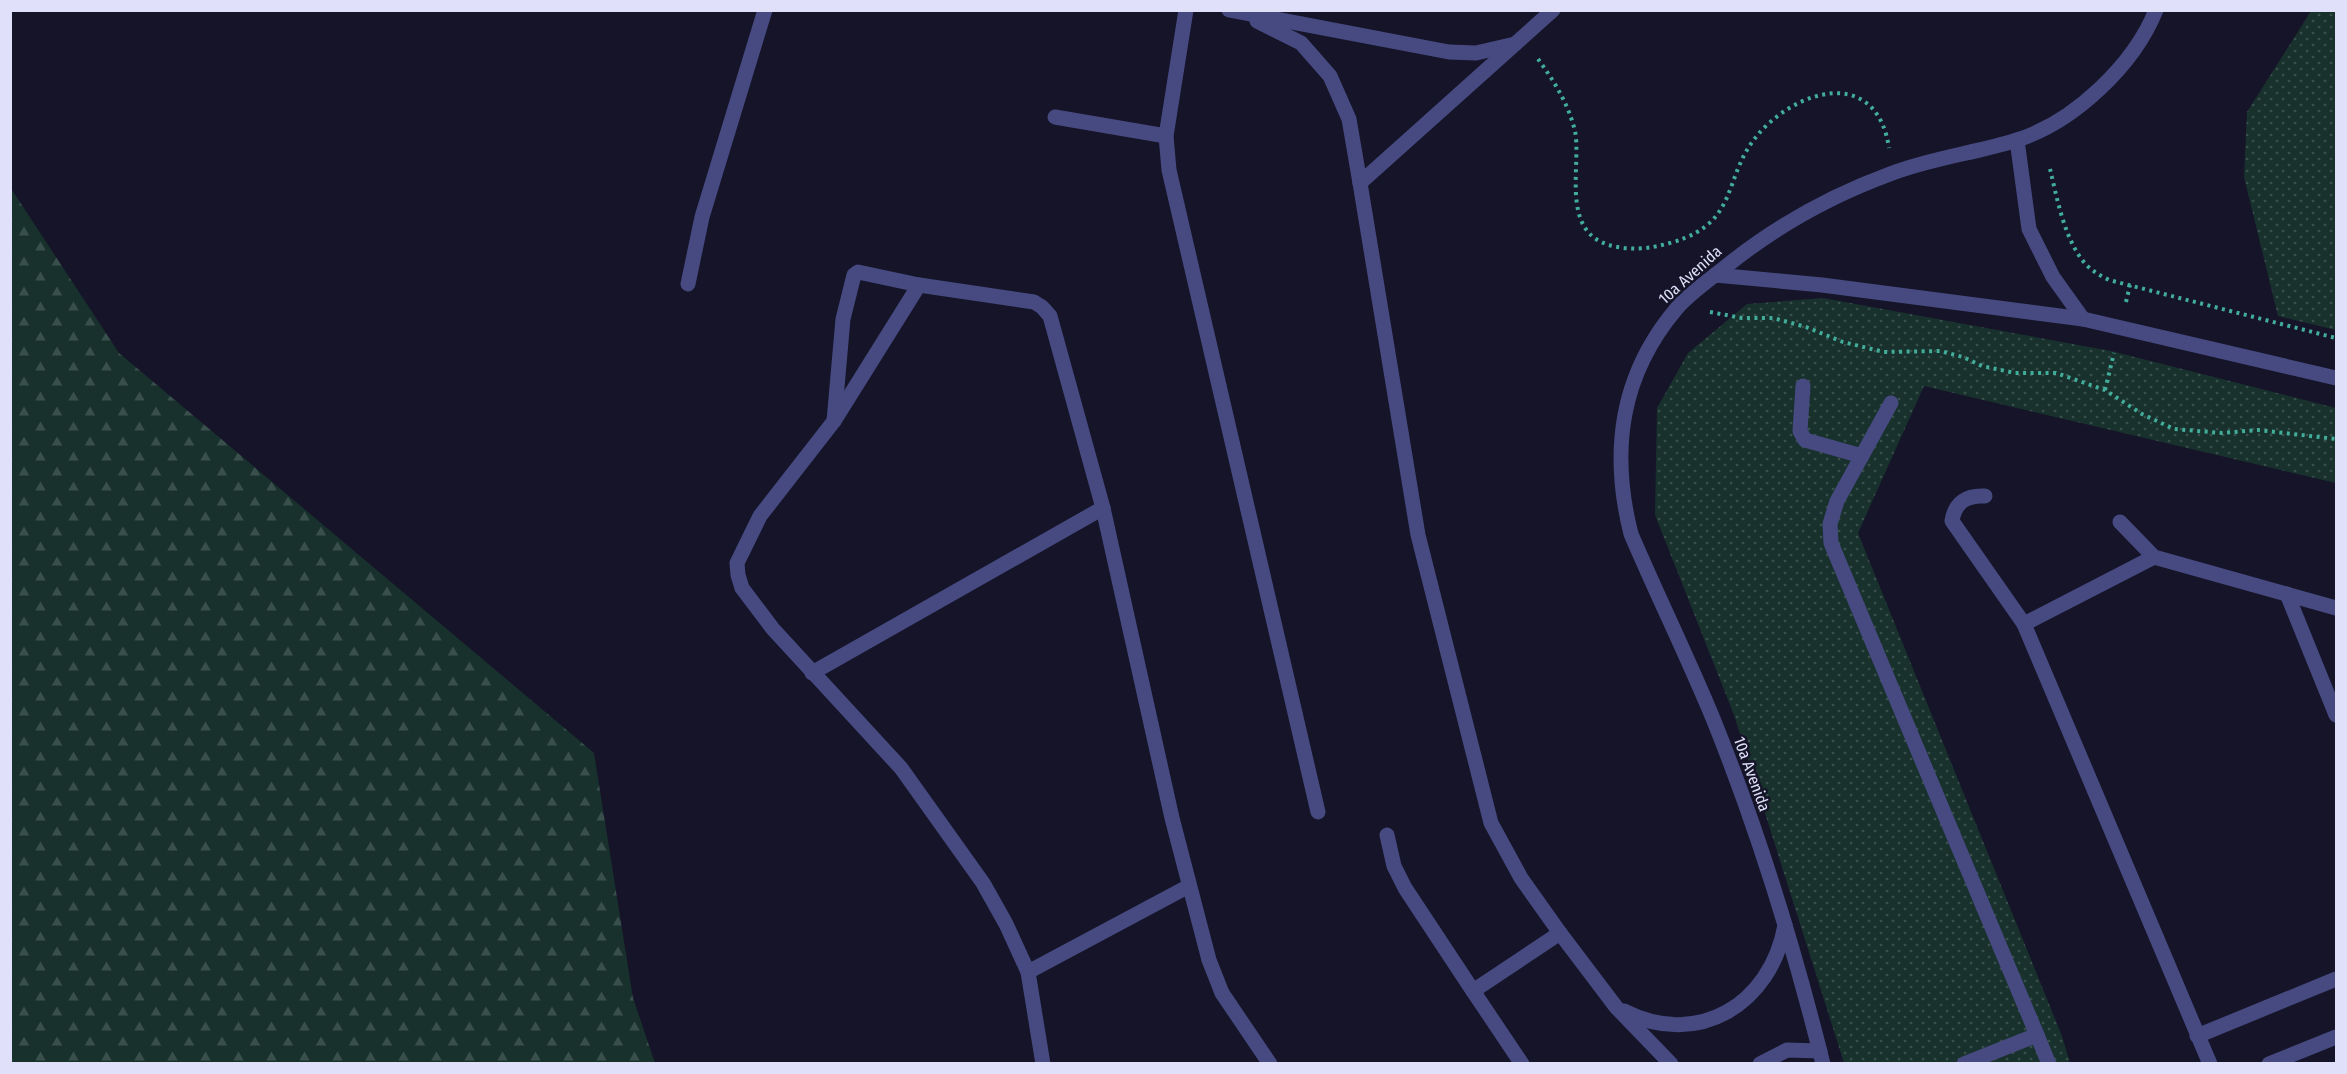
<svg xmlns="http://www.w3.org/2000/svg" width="2347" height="1074" font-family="'Fira Sans Condensed',sans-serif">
<defs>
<pattern id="grass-dots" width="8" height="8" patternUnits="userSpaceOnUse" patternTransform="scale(1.5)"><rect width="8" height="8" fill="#18312d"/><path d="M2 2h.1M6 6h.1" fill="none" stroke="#394f4c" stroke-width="1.8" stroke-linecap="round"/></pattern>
<pattern id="forest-firs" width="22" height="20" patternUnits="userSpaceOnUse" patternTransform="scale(1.5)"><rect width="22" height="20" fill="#18312d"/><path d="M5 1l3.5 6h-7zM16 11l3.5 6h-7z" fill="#394f4c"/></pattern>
</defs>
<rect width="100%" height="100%" fill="#151428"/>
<!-- grass -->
<g fill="url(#grass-dots)">
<path d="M 2311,11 L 2336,11 L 2336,330 L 2278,316 L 2244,177 L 2247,112 Z"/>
<path d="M 1823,298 L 2111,351 L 2336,408 L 2336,483 L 1924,386 L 1858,533 L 2062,1036 L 2070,1063 L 1844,1063 L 1734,715 L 1655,515 L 1657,408 L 1688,353 L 1747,304 Z"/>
</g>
<!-- forest -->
<path fill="url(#forest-firs)" d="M 10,187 L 119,353 L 594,753 L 633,998 L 655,1063 L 11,1063 Z"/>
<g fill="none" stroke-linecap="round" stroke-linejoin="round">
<!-- path -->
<g stroke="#42ad9a" stroke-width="4" stroke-dasharray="3 4.5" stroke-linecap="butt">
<path d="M 1538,59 C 1554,81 1568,103 1575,131 C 1581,161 1564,218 1596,239 C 1611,249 1635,250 1653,247 C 1751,228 1714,175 1767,125 C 1811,84 1878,74 1889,148"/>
<path d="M 2050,169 C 2057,198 2064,237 2083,261 C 2090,270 2099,275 2109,280 L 2336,338"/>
<path d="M 2126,302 L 2130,285"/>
<path d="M 1710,312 L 1742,318 L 1773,318 L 1806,327 L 1843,342 L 1884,352 L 1940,351 L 1963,357 L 1982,366 L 2015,373 L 2056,373 L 2105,390 L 2142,414 L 2174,429 L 2222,433 L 2258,430 L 2336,439"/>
<path d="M 2105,390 L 2114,353"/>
</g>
<!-- minor -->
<g stroke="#464a81" stroke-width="15">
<path d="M 1186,10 L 1166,136 L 1169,170 L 1318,812"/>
<path d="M 1229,10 L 1449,52 L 1476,53 L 1515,44"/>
<path d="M 1553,10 L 1360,183 L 1418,535 L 1491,823 L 1521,878 L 1560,933 L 1616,1007 L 1671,1064"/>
<path d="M 1257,21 L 1301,43 L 1330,76 L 1349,119 L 1360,183"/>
<path d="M 1055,117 L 1166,136"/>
<path d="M 2017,140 L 2029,229 L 2053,277 L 2083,319"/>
<path d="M 1715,275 L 1822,285 L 2083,319 L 2336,378"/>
<path d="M 688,284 L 702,217 L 765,10"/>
<path d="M 919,285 L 834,421 L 760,516 L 737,563 L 738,575 L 742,588 L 773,629 L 901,768 L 983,883 L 1006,924 L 1028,972 L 1043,1064"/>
<path d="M 1803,386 L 1800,431 L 1805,440 L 1862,456"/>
<path d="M 1891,403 L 1837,501 L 1830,524 L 1831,543 L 2037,1035 L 1964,1064"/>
<path d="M 834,421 L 843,319 L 854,275 L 858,272 L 919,285 L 1034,302 L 1042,307 L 1050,316 L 1103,508 L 1172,818 L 1209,960 L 1222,993 L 1270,1064"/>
<path d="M 1985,496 C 1967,495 1955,502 1952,521 L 2024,624 L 2210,1064"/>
<path d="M 2120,522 L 2154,557 L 2336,608"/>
<path d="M 2287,594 L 2336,715"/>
<path d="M 2024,624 L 2154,557"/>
<path d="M 812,673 L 1103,508"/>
<path d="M 1387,835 L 1394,866 L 1405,888 L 1473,991"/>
<path d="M 1028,972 L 1189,886"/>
<path d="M 1624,1011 C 1698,1049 1771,1004 1785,925"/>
<path d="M 2037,1035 L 2049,1064"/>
<path d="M 2197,1036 L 2336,979"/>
<path d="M 1522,1064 L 1473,991 L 1560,933"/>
<path d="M 1760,1064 L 1787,1050 L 1820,1051"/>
<path d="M 1823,1064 C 1794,947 1759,833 1714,721 C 1688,658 1658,597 1631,534 C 1610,451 1620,375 1677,308 C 1691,292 1712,278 1729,264 C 1778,225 1830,196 1890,174 C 1931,158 1976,153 2017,140 C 2074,122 2134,65 2156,10"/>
<path d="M 2269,1064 L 2336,1037"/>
</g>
</g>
<g text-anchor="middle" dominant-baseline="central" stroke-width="5" stroke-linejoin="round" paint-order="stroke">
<!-- street labels -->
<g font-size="16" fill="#e0e0fb" stroke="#151428">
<text transform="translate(1690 275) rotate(-42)">10a Avenida</text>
<text transform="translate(1752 774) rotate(70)">10a Avenida</text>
</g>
</g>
<!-- border -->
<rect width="2347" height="1074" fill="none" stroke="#e0e0fb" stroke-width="24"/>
</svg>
